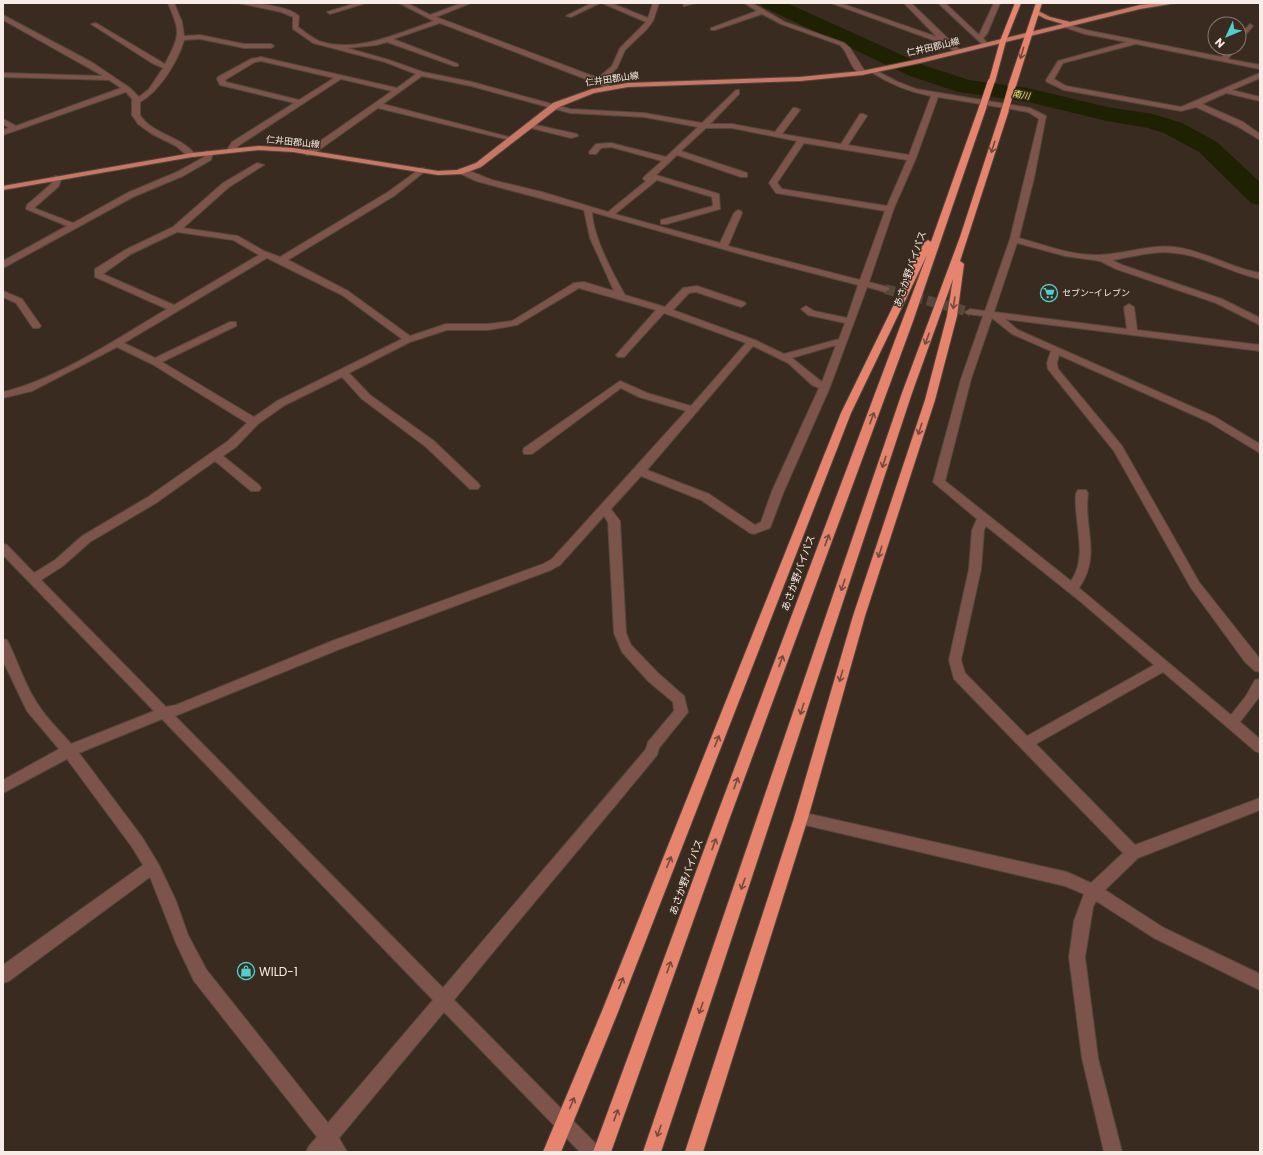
<svg xmlns="http://www.w3.org/2000/svg" width="1263" height="1155" font-family="Poppins,'Noto Sans JP',sans-serif">
<rect width="100%" height="100%" fill="#392b1f"/>
<g fill="none" stroke-linecap="round" stroke-linejoin="round">
<!-- river -->
<path fill="#1f2202" fill-rule="evenodd" d="M 760,3 L 787,3 L 926,66 L 969,80 L 1028,88 L 1107,107 L 1153,114 L 1182,123 L 1217,142 L 1260,182 L 1260,205 L 1251,203 L 1199,152 L 1164,133 L 1148,128 L 1107,121 L 1028,102 L 958,92 L 910,76 L 763,7 Z"/>
<!-- minor-tunnel -->
<path stroke="#56483d" stroke-width="10" stroke-dasharray="10 4.5" stroke-linecap="butt" d="M 885,289 L 970,312"/>
<!-- minor casing -->
<g stroke="#54463b" stroke-width="2">
<g id="minor">
<path d="M 168,3 L 174,3 L 182,22 L 184,36 L 200,35 L 244,44 L 271,44 L 274,46 L 271,48 L 244,48 L 200,39 L 184,40 C 178,61 160,91 140,102 L 140,115 C 153,135 181,136 196,155 L 195,157 L 189,157 L 176,146 L 152,134 L 138,124 L 132,115 L 132,99 L 126,92 L 3,135 L 3,130 L 9,128 L 3,124 L 3,119 L 16,126 L 121,88 L 109,80 L 3,77 L 3,73 L 103,76 L 3,20 L 3,15 L 93,63 L 130,88 L 139,97 L 149,89 L 163,68 L 152,63 L 91,24 L 96,23 L 165,64 C 180,35 181,33 168,3 Z"/>
<path d="M 238,3 C 254,3 287,5 299,16 L 298,27 C 305,32 312,38 319,41 C 355,54 399,33 434,21 L 399,3 L 407,3 L 430,15 L 462,3 L 471,3 L 436,17 L 598,78 L 612,66 L 620,48 L 646,22 L 602,3 L 611,3 L 648,18 L 653,3 L 659,3 L 653,21 L 647,29 L 625,50 L 617,68 L 603,81 L 613,88 L 609,90 L 596,83 L 440,23 L 393,39 L 458,64 L 458,66 L 454,66 L 387,42 L 377,45 L 347,48 L 389,60 L 423,72 L 472,82 L 570,109 L 644,113 L 702,123 L 736,90 L 739,90 L 739,94 L 710,124 L 732,124 L 775,132 L 793,108 L 796,108 L 800,110 L 782,134 L 841,144 L 860,114 L 863,114 L 867,116 L 848,145 L 909,155 L 931,96 C 908,92 890,84 871,72 L 871,70 L 873,69 L 898,82 L 916,89 L 1030,108 L 1046,116 L 1034,178 L 1019,238 C 1045,245 1072,256 1099,255 C 1125,254 1150,244 1175,247 C 1205,251 1231,268 1260,273 L 1260,279 C 1231,273 1205,256 1175,253 C 1154,250 1133,257 1112,260 L 1122,265 L 1222,299 L 1260,318 L 1260,325 L 1216,303 L 1116,269 L 1100,261 L 1065,256 L 1017,243 L 994,312 L 1127,329 L 1124,307 L 1129,304 L 1134,307 L 1137,330 L 1260,345 L 1260,351 L 1005,319 L 1018,330 L 1215,417 L 1260,444 L 1260,453 L 1207,421 L 1059,355 L 1057,363 L 1058,369 L 1122,446 L 1199,582 L 1260,659 L 1260,672 L 1255,671 L 1245,662 L 1191,588 L 1114,451 L 1048,369 L 1047,363 L 1051,351 L 1012,334 L 992,318 L 971,379 L 945,481 L 1071,581 C 1089,555 1073,522 1076,493 L 1078,490 L 1086,490 L 1088,493 C 1083,529 1102,554 1079,588 L 1231,715 L 1246,696 L 1255,680 L 1260,679 L 1260,696 L 1240,722 L 1260,739 L 1260,753 L 1255,751 L 1163,672 L 1036,744 L 1135,845 L 1260,798 L 1260,810 L 1138,858 L 1105,890 L 1164,928 L 1260,974 L 1260,990 L 1154,938 L 1096,901 L 1093,907 L 1085,957 L 1098,1058 L 1122,1152 L 1104,1152 L 1082,1058 L 1069,957 L 1074,921 L 1084,894 L 1065,886 L 801,824 L 796,823 L 794,818 L 796,813 L 801,812 L 1067,872 L 1091,883 L 1123,853 L 954,679 L 949,660 L 969,569 L 972,530 L 977,519 L 933,482 L 961,379 L 983,316 L 967,314 L 965,312 L 970,309 L 985,311 L 1010,239 L 1039,119 L 1028,112 L 938,97 L 916,158 L 894,208 L 869,282 L 888,287 L 890,289 L 885,292 L 867,287 L 830,387 L 784,491 L 770,528 L 754,534 L 750,533 L 701,500 L 641,476 L 611,509 L 620,521 L 626,633 L 631,645 L 658,673 L 684,696 L 688,712 L 659,748 L 657,755 C 590,837 521,917 454,1000 L 598,1146 L 601,1152 L 580,1152 L 444,1012 L 339,1138 L 347,1152 L 306,1152 L 309,1146 L 317,1137 L 194,981 L 176,943 L 150,877 L 9,981 L 3,983 L 3,965 L 143,865 L 132,847 L 67,759 L 3,793 L 3,780 L 59,749 L 27,711 L 3,661 L 3,639 L 7,640 C 18,661 24,684 37,703 C 46,718 60,731 71,744 L 154,711 L 3,555 L 3,544 L 7,545 L 34,573 L 55,560 L 82,536 L 148,497 L 228,441 L 247,423 L 152,364 L 117,347 L 32,391 L 3,398 L 3,392 C 58,379 118,338 167,309 L 95,277 L 95,269 L 125,250 L 173,227 L 223,183 L 257,163 L 264,165 L 229,187 L 183,228 L 238,236 L 264,251 L 280,257 L 388,192 L 421,168 L 424,168 L 424,172 L 394,196 L 288,260 L 348,291 L 410,336 L 446,324 L 488,324 L 512,321 L 574,283 L 584,282 L 614,291 L 590,238 L 584,210 L 476,181 L 461,174 L 461,170 L 467,170 L 492,180 L 542,192 L 608,212 L 646,181 L 643,179 L 644,177 L 662,161 L 611,147 L 601,148 L 596,154 L 590,154 L 589,152 L 596,144 L 611,143 L 666,157 L 698,127 L 644,117 L 570,113 L 471,86 L 422,76 L 383,104 L 517,139 L 513,141 L 378,108 L 312,155 L 306,155 L 306,151 L 392,91 L 341,79 L 238,146 L 234,152 L 228,152 L 227,150 L 232,142 L 294,103 L 220,85 L 217,79 L 218,77 L 251,59 L 261,57 L 397,88 L 416,74 L 385,62 L 313,43 L 293,29 L 293,17 L 281,12 ZM 261,61 L 334,78 L 299,100 L 226,82 L 225,80 L 255,62 ZM 706,128 L 732,128 L 797,141 L 769,183 L 776,193 L 885,211 L 860,280 L 728,246 L 742,213 L 741,211 L 738,210 L 734,213 L 720,243 L 615,214 L 657,180 L 712,197 L 713,206 L 661,220 L 661,224 L 667,224 L 720,209 L 719,194 L 656,175 L 677,155 L 741,177 L 747,177 L 747,173 L 681,151 ZM 804,143 L 907,160 L 887,206 L 782,189 L 777,183 ZM 592,212 L 751,257 L 858,285 L 847,318 L 814,311 L 806,306 L 801,309 L 808,315 L 845,323 L 839,339 L 784,354 L 755,340 L 673,310 L 689,293 L 696,292 L 741,307 L 746,304 L 744,302 L 697,286 L 683,288 L 665,307 L 625,295 C 613,274 593,237 592,212 ZM 177,232 L 233,240 L 259,255 L 174,305 L 103,274 L 131,254 ZM 267,258 L 342,295 L 402,339 L 277,401 L 254,417 L 162,362 L 236,326 L 236,322 L 230,322 L 155,358 L 124,343 ZM 579,288 L 656,310 L 618,353 L 616,355 L 618,357 L 624,357 L 664,313 L 746,343 L 691,406 L 647,393 L 620,381 L 524,448 L 523,451 L 524,454 L 532,454 L 621,388 L 639,397 L 686,411 L 552,559 L 543,564 L 332,641 L 176,705 L 166,707 L 41,580 L 63,566 L 90,542 L 156,503 L 215,461 L 251,491 L 259,491 L 261,488 L 259,485 L 223,456 L 236,447 L 258,424 L 285,405 L 342,377 L 362,399 L 426,447 L 470,489 L 478,489 L 480,486 L 478,483 L 434,441 L 370,395 L 349,373 L 410,342 L 447,330 L 488,330 L 517,325 ZM 836,345 L 822,382 L 792,358 ZM 753,346 L 788,363 L 812,385 L 819,388 L 772,491 L 761,522 L 755,525 L 709,494 L 647,470 ZM 604,516 L 608,522 L 614,633 L 622,652 L 648,681 L 673,702 L 674,711 L 648,742 L 646,749 C 579,829 510,908 443,988 L 175,716 L 340,649 L 551,570 L 560,565 ZM 986,526 L 1081,602 L 1154,665 L 1027,736 L 965,673 L 961,660 L 981,569 L 984,530 ZM 162,719 L 433,1000 L 328,1123 L 206,969 L 188,935 L 176,901 L 159,865 L 142,837 L 79,753 Z"/>
<path d="M 356,3 L 366,3 L 330,14 L 327,12 Z"/>
<path d="M 592,3 L 600,3 L 571,17 L 566,16 Z"/>
<path d="M 686,3 L 696,3 L 684,6 L 683,5 Z"/>
<path d="M 744,3 L 752,3 L 785,22 L 844,43 L 850,48 L 866,73 L 862,75 C 850,70 849,53 840,45 L 781,24 L 762,14 L 715,30 L 711,30 L 711,28 L 757,11 Z"/>
<path d="M 831,3 L 840,3 L 937,37 L 904,3 L 911,3 L 962,52 L 957,53 L 944,44 Z"/>
<path d="M 938,3 L 945,3 L 979,35 L 994,3 L 1000,3 L 987,34 L 983,38 L 988,44 L 988,46 L 984,46 Z"/>
<path d="M 1066,24 L 1086,30 L 1222,57 L 1229,48 L 1236,48 L 1228,59 L 1260,65 L 1260,69 L 1136,44 L 1063,63 L 1054,79 L 1066,86 L 1181,107 L 1260,73 L 1260,78 L 1232,90 L 1260,97 L 1260,101 L 1226,93 L 1202,104 L 1243,122 L 1260,134 L 1260,140 L 1237,126 L 1196,107 L 1181,111 L 1064,90 L 1047,82 L 1046,80 L 1058,61 L 1127,42 L 1085,34 L 1064,27 L 1063,26 Z"/>
<path d="M 1250,24 L 1253,26 L 1239,42 L 1239,36 Z"/>
<path d="M 527,123 L 577,134 L 578,136 L 571,138 L 527,127 Z"/>
<path d="M 206,151 L 213,153 L 211,160 L 183,176 L 133,197 L 3,268 L 3,261 L 67,226 L 26,209 L 27,205 L 51,184 L 55,176 L 62,178 L 58,187 L 34,208 L 73,223 L 127,193 L 177,172 L 204,157 Z"/>
<path d="M 3,291 L 22,299 L 41,326 L 39,328 L 33,328 L 16,303 L 3,297 Z"/>
</g>
</g>
<!-- major casing -->
<g stroke="#54463b" stroke-width="2">
<path id="major" d="M 1157,3 L 1176,3 L 1140,9 L 920,63 L 862,75 L 800,81 L 628,87 L 594,93 L 559,107 L 481,167 L 462,174 L 438,175 L 293,152 L 259,150 L 192,157 L 3,190 L 3,186 L 192,153 L 259,146 L 293,148 L 438,171 L 457,170 L 476,163 L 553,103 L 592,89 L 628,83 L 800,77 L 862,71 L 920,59 L 1063,24 L 1046,19 L 1034,13 L 1033,12 L 1036,10 L 1050,17 L 1070,22 L 1140,5 Z"/>
</g>
<!-- highway casing -->
<g stroke="#54463b" stroke-width="2">
<g id="highway">
<path d="M 1015,3 L 1021,3 L 1006,41 L 995,82 L 988,84 L 1000,41 Z"/>
<path d="M 1036,3 L 1042,3 L 1016,86 L 1009,88 L 1008,86 Z"/>
<path d="M 980,104 L 987,106 L 912,324 L 729,820 L 611,1152 L 593,1152 L 715,820 L 927,255 L 851,413 L 618,1012 L 561,1152 L 543,1152 L 602,1011 L 841,413 L 924,243 L 928,240 L 931,242 Z"/>
<path d="M 1002,108 L 1009,110 L 960,261 L 964,264 L 957,316 L 935,400 L 865,616 L 808,818 L 703,1152 L 685,1152 L 794,818 L 853,616 L 925,400 L 947,316 L 953,279 L 912,393 L 661,1152 L 643,1152 L 902,393 L 960,237 Z"/>
</g>
</g>
<!-- minor -->
<use href="#minor" fill="#7c544b" fill-rule="evenodd"/>
<!-- major -->
<use href="#major" fill="#c87764" fill-rule="evenodd"/>
<!-- highway -->
<use href="#highway" fill="#e6846e" fill-rule="evenodd"/>
<!-- highway-bridge casing -->
<g stroke="#54463b" stroke-width="8" stroke-linecap="butt">
<g id="highway-bridge">
<path d="M 983,106 L 991,82"/>
<path d="M 1005,110 L 1012,86"/>
</g>
</g>
<!-- highway-bridge -->
<use href="#highway-bridge" stroke="#e6846e" stroke-width="7"/>
</g>
<!-- one-way arrows -->
<defs><path id="oneway-shaft" d="M-6 0H5M1.5-3L5.5 0L1.5 3" fill="none" stroke-width="1.6" stroke-linecap="round" stroke-linejoin="round"/></defs>
<g stroke="#764a3b">
<use href="#oneway-shaft" transform="translate(1022 53) rotate(106)"/>
<use href="#oneway-shaft" transform="translate(993 147) rotate(108)"/>
<use href="#oneway-shaft" transform="translate(954 303) rotate(99)"/>
<use href="#oneway-shaft" transform="translate(927 339) rotate(110)"/>
<use href="#oneway-shaft" transform="translate(872 418) rotate(-70)"/>
<use href="#oneway-shaft" transform="translate(920 429) rotate(108)"/>
<use href="#oneway-shaft" transform="translate(884 462) rotate(108)"/>
<use href="#oneway-shaft" transform="translate(827 540) rotate(-70)"/>
<use href="#oneway-shaft" transform="translate(880 552) rotate(108)"/>
<use href="#oneway-shaft" transform="translate(843 585) rotate(108)"/>
<use href="#oneway-shaft" transform="translate(781 661) rotate(-70)"/>
<use href="#oneway-shaft" transform="translate(841 676) rotate(106)"/>
<use href="#oneway-shaft" transform="translate(802 709) rotate(108)"/>
<use href="#oneway-shaft" transform="translate(717 741) rotate(-68)"/>
<use href="#oneway-shaft" transform="translate(736 783) rotate(-70)"/>
<use href="#oneway-shaft" transform="translate(714 844) rotate(-70)"/>
<use href="#oneway-shaft" transform="translate(669 862) rotate(-68)"/>
<use href="#oneway-shaft" transform="translate(743 884) rotate(109)"/>
<use href="#oneway-shaft" transform="translate(669 967) rotate(-70)"/>
<use href="#oneway-shaft" transform="translate(621 983) rotate(-68)"/>
<use href="#oneway-shaft" transform="translate(701 1008) rotate(109)"/>
<use href="#oneway-shaft" transform="translate(572 1103) rotate(-67)"/>
<use href="#oneway-shaft" transform="translate(616 1115) rotate(-70)"/>
<use href="#oneway-shaft" transform="translate(659 1131) rotate(109)"/>
</g>
<!-- icons -->
<defs>
<g id="supermarket-ring" transform="scale(0.9)"><circle r="9.5" fill="#392b1f" stroke="#52cdcd" stroke-width="1.5"/><path d="M-6-5.5h2.5l.6 2H6L4.5 2H-2.5L-4.4-4H-6ZM-1.5 3.2a1.3 1.3 0 1 0 .1 0ZM3 3.2a1.3 1.3 0 1 0 .1 0Z" fill="#52cdcd"/></g>
<g id="shop-ring" transform="scale(0.9)"><circle r="9.5" fill="#392b1f" stroke="#52cdcd" stroke-width="1.5"/><path d="M-5-2.5h2.3a2.7 3.5 0 0 1 5.4 0H5L5.5 6h-11ZM-1.5-2.5h3a1.5 2.3 0 0 0-3 0Z" fill="#52cdcd"/></g>
</defs>
<g fill-rule="evenodd">
<use href="#supermarket-ring" x="1049" y="293"/>
<use href="#shop-ring" x="246" y="971"/>
</g>
<g text-anchor="middle" dominant-baseline="central" stroke-width="3" stroke-linejoin="round" paint-order="stroke">
<!-- far-street labels -->
<g font-size="9" fill="#f7ede6" stroke="#392b1f">
<text transform="translate(933 47) rotate(-13)">仁井田郡山線</text>
<text transform="translate(612 79) rotate(-8)">仁井田郡山線</text>
<text transform="translate(293 142) rotate(6)">仁井田郡山線</text>
</g>
<!-- far-water labels -->
<g font-size="9" font-style="italic" fill="#d9e763" stroke="#392b1f">
<text transform="translate(1021 95) rotate(9)">南川</text>
</g>
<!-- far-poi labels -->
<g font-size="9" fill="#f7ede6" stroke="#392b1f" text-anchor="start">
<text x="1062" y="293">セブン-イレブン</text>
</g>
<!-- street labels -->
<g font-size="10" fill="#f7ede6" stroke="#392b1f">
<text transform="translate(910 269) rotate(-71)">あさか野バイパス</text>
<text transform="translate(798 573) rotate(-70)">あさか野バイパス</text>
<text transform="translate(686 877) rotate(-70)">あさか野バイパス</text>
</g>
<!-- near-poi labels -->
<g font-size="12" fill="#f7ede6" stroke="#392b1f" text-anchor="start">
<text x="259" y="971">WILD-1</text>
</g>
</g>
<!-- border -->
<rect width="1263" height="1155" fill="none" stroke="#f7ede6" stroke-width="8"/>
<!-- north arrow -->
<g transform="translate(1227 36) rotate(226)"><circle r="19" fill="#392b1f" stroke="#85796f"/>
<path d="M0-3L7 15L0 10L-7 15Z" fill="#52cdcd"/>
<text y="-6" font-size="11" font-weight="bold" text-anchor="middle" fill="#f7ede6">N</text>
</g>
</svg>
